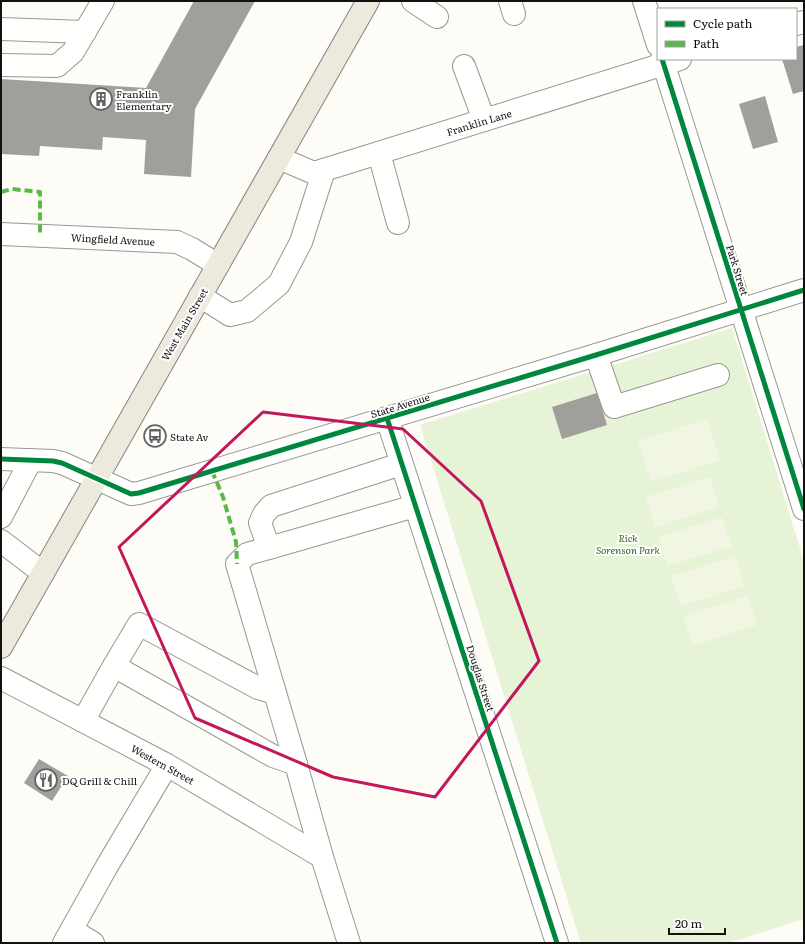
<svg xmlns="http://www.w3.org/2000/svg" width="805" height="944" font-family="Literata,serif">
<rect width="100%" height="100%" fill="#fdfcf7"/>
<!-- green -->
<path fill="#e7f3d7" d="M 732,328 L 804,561 L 804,919 L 728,943 L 581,943 L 420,425 Z"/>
<!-- pitch -->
<g fill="#f0f6e1">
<path d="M 707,419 L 720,460 L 651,482 L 638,441 Z"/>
<path d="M 710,477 L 719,507 L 655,527 L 646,497 Z"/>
<path d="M 722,517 L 732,546 L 668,566 L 658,537 Z"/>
<path d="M 735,556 L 745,586 L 681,606 L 671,576 Z"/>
<path d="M 748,596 L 757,625 L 693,646 L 683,616 Z"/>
</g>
<!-- building -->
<g fill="#a19f9c">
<path d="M 194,1 L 255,1 L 195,109 L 191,177 L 144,174 L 146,140 L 103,137 L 102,150 L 40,146 L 39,156 L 1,154 L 1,79 L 146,88 Z"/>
<path d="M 804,45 L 804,91 L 793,94 L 782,59 L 796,59 L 796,47 Z"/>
<path d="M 765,96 L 778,142 L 753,149 L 739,104 Z"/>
<path d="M 597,393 L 607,425 L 562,439 L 552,407 Z"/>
<path d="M 39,759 L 68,776 L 52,801 L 24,783 Z"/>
</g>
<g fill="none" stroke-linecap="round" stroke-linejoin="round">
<!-- minor casing -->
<g stroke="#979795" stroke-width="24">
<g id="minor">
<path d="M 413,1 L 437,17"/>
<path d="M 510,1 L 514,14"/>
<path d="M 644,1 L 658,45"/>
<path d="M 796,24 L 804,22"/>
<path d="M 1,29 L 85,32"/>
<path d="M 662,59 L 804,509"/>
<path d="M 1,65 L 57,66 L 73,52 L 103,1"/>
<path d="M 464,66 L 484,120"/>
<path d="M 379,153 L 398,223"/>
<path d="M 279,158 L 314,173 L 680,59"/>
<path d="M 1,234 L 177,242 L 192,249 L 218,265"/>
<path d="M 200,296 L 230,315 L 247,311 L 279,284 L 301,242 L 324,170"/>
<path d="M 596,355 L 614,407 L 718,375"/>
<path d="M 387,418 L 557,943"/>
<path d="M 1,459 L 53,461 L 62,463 L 131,494 L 139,493 L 596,355 L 804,290"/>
<path d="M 401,464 L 271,506 L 264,514 L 260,523 L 269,548 L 415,506"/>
<path d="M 1,517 L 31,460"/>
<path d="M 1,541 L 43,573"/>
<path d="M 269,548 L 247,554 L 237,564 L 296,764 L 322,857 L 349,943"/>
<path d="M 114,666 L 139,624 L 258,688 L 275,693"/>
<path d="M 1,678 L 167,765 L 322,857"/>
<path d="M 83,721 L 114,666 L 273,756 L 296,764"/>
<path d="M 72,930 L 93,943"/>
<path d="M 64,943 L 107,866 L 167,765"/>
</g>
</g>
<!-- major casing -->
<g stroke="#858482" stroke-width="24">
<path id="major" d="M 1,647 L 368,1"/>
</g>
<!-- minor -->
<use href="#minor" stroke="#fffffe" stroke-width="22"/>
<!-- major -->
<use href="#major" stroke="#ede9dc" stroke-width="22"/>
<!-- quiet -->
<g stroke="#58b947" stroke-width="4" stroke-dasharray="8 4" stroke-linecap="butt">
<path d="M 1,192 L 12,189 L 40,192 L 40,236"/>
<path d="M 212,471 L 223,497 L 236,542 L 237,564"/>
</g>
<!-- cycleway casing -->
<g stroke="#fff" stroke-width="8">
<g id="cycleway">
<path d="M 662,59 L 804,509"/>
<path d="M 387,418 L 557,943"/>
<path d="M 1,459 L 53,461 L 62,463 L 131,494 L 139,493 L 596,355 L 804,290"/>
</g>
</g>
<!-- cycleway -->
<use href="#cycleway" stroke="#00873e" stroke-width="5"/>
</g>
<!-- marked area -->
<path fill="none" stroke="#c2185b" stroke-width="3" stroke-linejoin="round" d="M 263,412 L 403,429 L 481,501 L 539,661 L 435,797 L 333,777 L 195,718 L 119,547 Z"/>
<!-- icons -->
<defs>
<g id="building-ring" transform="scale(1.15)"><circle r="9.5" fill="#fff" stroke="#646362" stroke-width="1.5"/><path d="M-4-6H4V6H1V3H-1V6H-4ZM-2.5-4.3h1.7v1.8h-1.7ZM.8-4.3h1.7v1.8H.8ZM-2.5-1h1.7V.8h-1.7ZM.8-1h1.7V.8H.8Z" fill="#646362"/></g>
<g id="bus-ring" transform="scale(1.15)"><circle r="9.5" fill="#fff" stroke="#646362" stroke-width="1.5"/><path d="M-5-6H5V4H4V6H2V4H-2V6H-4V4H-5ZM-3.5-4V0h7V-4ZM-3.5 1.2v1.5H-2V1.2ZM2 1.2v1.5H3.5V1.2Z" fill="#646362"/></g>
<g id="restaurant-ring" transform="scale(1.15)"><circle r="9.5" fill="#fff" stroke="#646362" stroke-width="1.5"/><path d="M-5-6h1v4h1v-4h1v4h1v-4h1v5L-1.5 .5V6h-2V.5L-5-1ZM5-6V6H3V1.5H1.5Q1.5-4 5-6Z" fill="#646362"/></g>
</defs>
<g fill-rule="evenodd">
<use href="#building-ring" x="101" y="99"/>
<use href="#bus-ring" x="155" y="436"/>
<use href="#restaurant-ring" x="46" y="780"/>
</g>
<g text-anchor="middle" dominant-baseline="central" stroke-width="4" stroke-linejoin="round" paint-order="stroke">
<!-- poi labels -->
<g font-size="10" fill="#111" stroke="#fff" text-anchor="start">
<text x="116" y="93">Franklin<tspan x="116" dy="12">Elementary</tspan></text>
<text x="170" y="436">State Av</text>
<text x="62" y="780">DQ Grill &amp; Chill</text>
</g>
<!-- street labels -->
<g font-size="10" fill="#111" stroke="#fff">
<text transform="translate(479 122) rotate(-17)">Franklin Lane</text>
<text transform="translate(113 239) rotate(3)">Wingfield Avenue</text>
<text transform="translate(738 270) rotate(73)">Park Street</text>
<text transform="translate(184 324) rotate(-60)">West Main Street</text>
<text transform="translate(400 405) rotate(-17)">State Avenue</text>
<text transform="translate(481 678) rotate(72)">Douglas Street</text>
<text transform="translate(163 764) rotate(29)">Western Street</text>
</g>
<!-- park labels -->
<g font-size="10" font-style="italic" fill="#2f6b1f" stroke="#fff">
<text x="628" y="537">Rick<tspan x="628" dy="12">Sorenson Park</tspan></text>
</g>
</g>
<!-- border -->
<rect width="805" height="944" fill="none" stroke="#111111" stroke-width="4"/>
<!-- legend -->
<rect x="657" y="8" width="140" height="52" fill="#ffffff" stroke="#a0a0a0"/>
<rect x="665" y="21" width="20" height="6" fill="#00873e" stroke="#a0a0a0"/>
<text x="693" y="28" font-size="12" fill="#111111">Cycle path</text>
<rect x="665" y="41" width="20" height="6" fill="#58b947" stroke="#a0a0a0"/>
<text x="693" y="48" font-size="12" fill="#111111">Path</text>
<!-- scale -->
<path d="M669 928v6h56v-6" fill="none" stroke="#111111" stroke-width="2"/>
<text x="675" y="928" font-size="12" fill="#111111" stroke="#ffffff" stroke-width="3" paint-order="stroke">20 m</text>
</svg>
